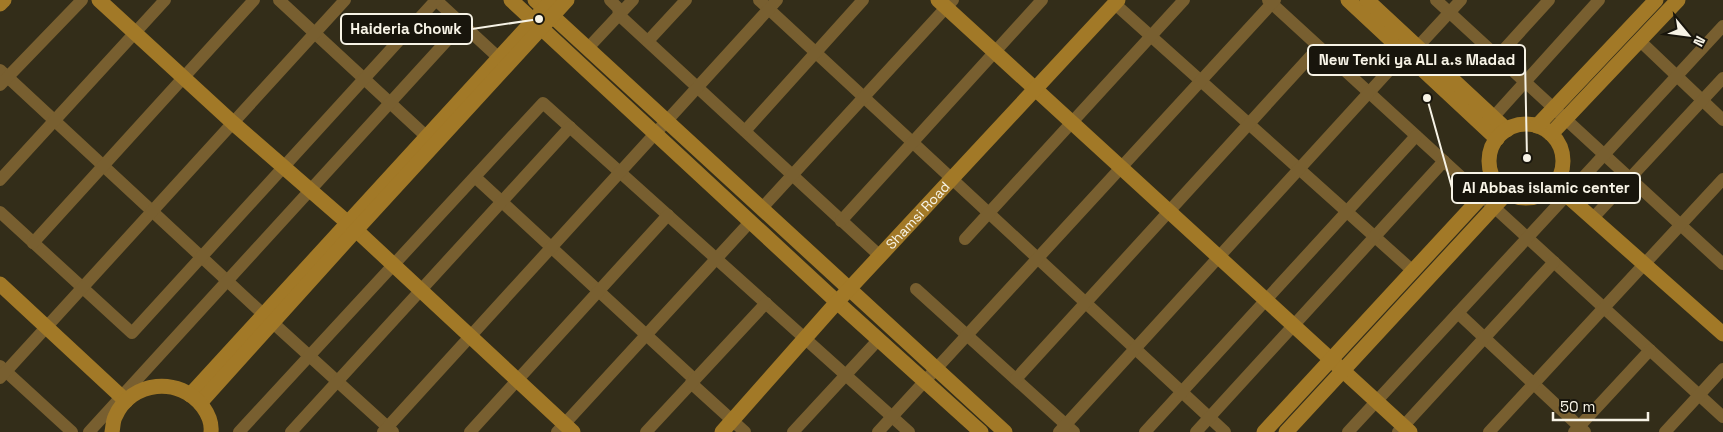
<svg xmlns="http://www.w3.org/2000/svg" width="1723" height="432" font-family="'Space Grotesk',sans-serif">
<rect width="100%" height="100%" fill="#332d19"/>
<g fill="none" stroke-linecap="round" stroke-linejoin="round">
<!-- street -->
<g stroke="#785f30" stroke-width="12">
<path d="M 279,0 L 427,137"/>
<path d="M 436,0 L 499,58"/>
<path d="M 610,0 L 618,8 L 619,15 L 880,256"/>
<path d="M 759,0 L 1225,432"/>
<path d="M 1268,0 L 1723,417"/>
<path d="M 1436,0 L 1723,264"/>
<path d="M 1115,4 L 1413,271"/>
<path d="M 1639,40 L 1723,120"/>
<path d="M 648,41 L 686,0"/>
<path d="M 588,48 L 633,0"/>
<path d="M 1412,53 L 1461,0"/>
<path d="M 1498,56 L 1549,0"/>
<path d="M 0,70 L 264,315"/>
<path d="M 0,85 L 82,0"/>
<path d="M 1488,123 L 1599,0"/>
<path d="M 745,131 L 863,0"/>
<path d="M 475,177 L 694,379"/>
<path d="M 0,180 L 165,0"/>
<path d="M 762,208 L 953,0"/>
<path d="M 0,212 L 132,333 L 436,0"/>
<path d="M 1593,218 L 1723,78"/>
<path d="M 841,221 L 1042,0"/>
<path d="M 965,239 L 1184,0"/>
<path d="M 33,243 L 254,0"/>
<path d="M 916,289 L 1074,432"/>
<path d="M 1458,313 L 1585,432"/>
<path d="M 272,322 L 393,432"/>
<path d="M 0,366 L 72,432"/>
<path d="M 0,378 L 345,0"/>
<path d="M 1016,379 L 1319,47"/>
<path d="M 691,383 L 745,432"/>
<path d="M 89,432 L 462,24"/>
<path d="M 239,432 L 543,103 L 909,432"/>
<path d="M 291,432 L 570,127"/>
<path d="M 383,432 L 777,0"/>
<path d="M 470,432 L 668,215"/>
<path d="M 557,432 L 750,222"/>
<path d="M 646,432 L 766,303"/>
<path d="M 793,432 L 879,339"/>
<path d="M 878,432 L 1275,0"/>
<path d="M 1059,432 L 1405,53"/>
<path d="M 1145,432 L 1416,136"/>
<path d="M 1196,432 L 1444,161"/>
<path d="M 1348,432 L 1723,26"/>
<path d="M 1398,432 L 1554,262"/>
<path d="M 1489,432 L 1723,179"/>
<path d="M 1574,432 L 1650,350"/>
<path d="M 1665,432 L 1723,369"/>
</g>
<!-- secondary -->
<g stroke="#a27927" stroke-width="15">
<path d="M 99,0 L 233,123 L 356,230 L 573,432"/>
<path d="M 511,0 L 837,302 L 981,432"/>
<path d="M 535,0 L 1005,432"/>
<path d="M 938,0 L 1410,432"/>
<path d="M 1348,0 L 1497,139"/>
<path d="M 1367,0 L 1507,130"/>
<path d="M 0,4 L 4,0"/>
<circle cx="1526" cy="161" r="37"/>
<path d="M 1537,126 L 1656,0"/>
<path d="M 1551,134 L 1678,0"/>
<path d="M 1555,185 L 1723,334"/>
<path d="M 0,284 L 126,401"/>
<path d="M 190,395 L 552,0"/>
<path d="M 200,403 L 356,230 L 567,0"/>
<path d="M 112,432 C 113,427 113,421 115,417 C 131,380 180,376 203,407 C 208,414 212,423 211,432"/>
<path id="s1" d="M 722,432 L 837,302 L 1118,0"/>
<path d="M 1264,432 L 1496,181"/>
<path d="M 1286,432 L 1507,193"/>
</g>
</g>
<g text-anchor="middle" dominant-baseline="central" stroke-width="4" stroke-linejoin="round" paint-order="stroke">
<!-- street labels -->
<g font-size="14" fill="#f7f3e6" stroke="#18150c">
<text stroke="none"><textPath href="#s1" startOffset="292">Shamsi Road</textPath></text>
</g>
</g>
<!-- callouts -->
<path fill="none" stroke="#f7f3e6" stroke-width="2" d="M539 19L472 29M1527 158L1525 60M1427 98L1452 188"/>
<g fill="#f7f3e6" stroke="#18150c" stroke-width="2">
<circle cx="539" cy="19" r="5"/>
<circle cx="1527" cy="158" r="5"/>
<circle cx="1427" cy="98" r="5"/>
</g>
<g fill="#18150c" stroke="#f7f3e6" stroke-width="2">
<rect x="341" y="14" width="131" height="30" rx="5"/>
<rect x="1308" y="45" width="217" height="30" rx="5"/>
<rect x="1452" y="173" width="188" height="30" rx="5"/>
</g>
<g font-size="15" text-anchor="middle" font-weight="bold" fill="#f7f3e6">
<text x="406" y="34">Haideria Chowk</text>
<text x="1417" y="65">New Tenki ya ALI a.s Madad</text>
<text x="1546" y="193">Al Abbas islamic center</text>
</g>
<!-- north arrow -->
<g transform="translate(1688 35) rotate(119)" stroke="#18150c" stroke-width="4" paint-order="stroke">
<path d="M0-4L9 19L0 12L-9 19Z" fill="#f7f3e6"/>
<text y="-8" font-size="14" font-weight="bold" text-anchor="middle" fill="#f7f3e6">N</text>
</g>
<!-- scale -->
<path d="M1553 412v8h95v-8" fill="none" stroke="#f7f3e6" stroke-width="2.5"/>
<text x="1560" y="412" font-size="15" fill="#f7f3e6" stroke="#18150c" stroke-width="4" paint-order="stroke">50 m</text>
</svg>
